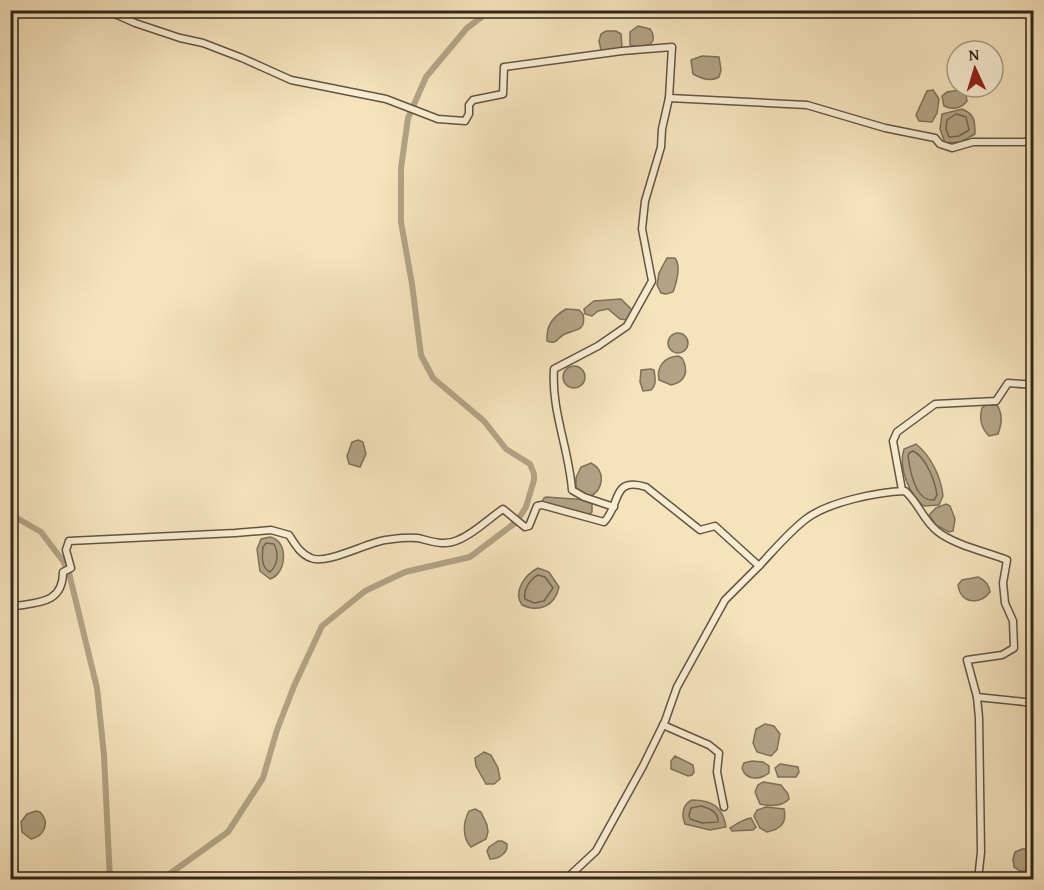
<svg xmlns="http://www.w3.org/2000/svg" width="1044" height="890" font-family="'Gentium Book Plus',serif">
<rect width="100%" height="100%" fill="#f5e3bc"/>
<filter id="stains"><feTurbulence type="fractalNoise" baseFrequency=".00333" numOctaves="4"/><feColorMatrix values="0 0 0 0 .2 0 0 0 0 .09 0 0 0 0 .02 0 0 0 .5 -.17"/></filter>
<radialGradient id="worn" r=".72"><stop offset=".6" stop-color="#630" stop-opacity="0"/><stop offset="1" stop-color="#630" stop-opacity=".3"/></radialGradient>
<!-- water -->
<g fill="#b2a385" stroke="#7e715a" stroke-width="1.5">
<path d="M 638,26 L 650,29 C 654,34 655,41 649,45 L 636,47 L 630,45 L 630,32 Z"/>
<path d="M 606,31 L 616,31 L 621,34 L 622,47 L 613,50 L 601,50 L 599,41 L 601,34 Z"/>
<path d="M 702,56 L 719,57 L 721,70 L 719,77 C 711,82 702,79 693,74 L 691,60 Z"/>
<path d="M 933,90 L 939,99 L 937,113 L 932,122 L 919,121 L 916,115 L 927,91 Z"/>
<path d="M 960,90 L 966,95 L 967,101 C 961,109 952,110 944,106 L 942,96 L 947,92 Z"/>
<path d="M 962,109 C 975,114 975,122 975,134 L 961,142 L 945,143 L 940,129 L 942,114 Z"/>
<path d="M 667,258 L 675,258 C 681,266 677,282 673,292 L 666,294 L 661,293 L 657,285 L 659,273 Z"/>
<path d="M 621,299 L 632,310 L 627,320 L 620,319 L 608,309 L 598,311 L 592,316 L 585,314 L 584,309 L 594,301 Z"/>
<path d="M 566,309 L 579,310 L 583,314 C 587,333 573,329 563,335 C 556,339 557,345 547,341 C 546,325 553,317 566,309 Z"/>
<circle cx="678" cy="343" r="10"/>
<path d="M 678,356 L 682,358 C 689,371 686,382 671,385 L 659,380 C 656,366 665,357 678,356 Z"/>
<circle cx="574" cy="377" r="11"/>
<path d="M 651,369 L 654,370 C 655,377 657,385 651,390 L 643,391 L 640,382 L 641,370 Z"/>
<path d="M 986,405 L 997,405 C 1003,415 1002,423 998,434 L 989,436 C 981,428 979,419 982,408 Z"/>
<path d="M 358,440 L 363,442 L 366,454 L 360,467 L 349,464 L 347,456 L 352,442 Z"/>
<path d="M 916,444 C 931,456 941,477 943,496 L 939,505 L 924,506 C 909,495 898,467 904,449 Z"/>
<path d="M 591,463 C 606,471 604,490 589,497 L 576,490 L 576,478 L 581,467 Z"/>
<path d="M 546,497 L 588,500 L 592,504 L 592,512 L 588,515 L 547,505 L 542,502 L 544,498 Z"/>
<path d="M 946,504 L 950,506 L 955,519 L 953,531 L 949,532 L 936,525 L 929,515 L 936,508 Z"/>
<path d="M 270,537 C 289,540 287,574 270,579 L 260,571 L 257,549 L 261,539 Z"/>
<path d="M 538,568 L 549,572 L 559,587 C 555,606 539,613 522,605 C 512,591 526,574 538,568 Z"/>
<path d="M 978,577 C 985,580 989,584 990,592 C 979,606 960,603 958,585 L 962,580 Z"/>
<path d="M 765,724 L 774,726 L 780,734 L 777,750 L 771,756 L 757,752 L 753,743 L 756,729 Z"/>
<path d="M 484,752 L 491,755 L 498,768 L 500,779 L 494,784 L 486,784 L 476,766 L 475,758 Z"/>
<path d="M 675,756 L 693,765 L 694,772 L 692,775 L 688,776 L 671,769 L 671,761 Z"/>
<path d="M 752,761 L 763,762 L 769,766 L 769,773 C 760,780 746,781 742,768 L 744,763 Z"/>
<path d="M 780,764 L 798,767 L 799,772 L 796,777 L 778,777 L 775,768 Z"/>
<path d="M 763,782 L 781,785 L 788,794 L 789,799 C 782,807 769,806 760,804 L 755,792 L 758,785 Z"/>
<path d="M 692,800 C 712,800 723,807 726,827 L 710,830 L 685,824 C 681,814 683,804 692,800 Z"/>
<path d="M 766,807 L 784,809 C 787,823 781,829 767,832 L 760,828 L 754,816 L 757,810 Z"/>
<path d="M 475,809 L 481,812 L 487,825 L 488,832 L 486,839 L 471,847 C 462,838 463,822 469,811 Z"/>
<path d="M 36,811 L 40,812 C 50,822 45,836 31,839 L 22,832 L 21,822 L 27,814 Z"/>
<path d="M 751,818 L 756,827 L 753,830 L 732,831 L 730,828 C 736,824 744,819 751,818 Z"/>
<path d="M 498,841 L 502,841 L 507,844 C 508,854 498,859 490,859 L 487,851 L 489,847 Z"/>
<path d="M 1022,849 L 1033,849 L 1033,871 L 1020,871 L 1014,867 L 1013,859 L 1015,852 Z"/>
</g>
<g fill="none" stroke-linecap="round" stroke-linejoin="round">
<!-- shore -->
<g stroke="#72644f" stroke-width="1.5">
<path d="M 956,114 L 966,117 L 969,130 L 959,136 L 949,137 L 946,129 L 947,120 Z"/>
<path d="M 913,451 C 926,457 935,481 937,495 L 934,500 C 915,502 910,471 908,456 L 909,453 Z"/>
<path d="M 266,543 L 274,544 C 279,553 278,565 270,572 C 261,568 262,556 263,547 Z"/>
<path d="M 538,575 L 545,577 L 553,588 L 544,601 L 534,603 L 525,599 C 523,590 530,579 538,575 Z"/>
<path d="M 701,806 C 709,808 719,812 718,822 L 702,823 L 690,819 L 689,815 L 691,808 Z"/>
</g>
<!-- canal -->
<g stroke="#b2a385" stroke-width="6">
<path d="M 491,10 L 467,28 L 426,77 L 408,118 L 401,168 L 401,222 L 412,284 L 421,355 L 433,378 L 484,421 L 506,449 L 530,464 L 534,474 L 534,480 L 526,507 L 519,518"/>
<path d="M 10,514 L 41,532 L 63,561 L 69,573 L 97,688 L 104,755 L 110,880"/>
<path d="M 161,880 L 228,832 L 263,778 L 277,730 L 294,686 L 322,626 L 365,591 L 405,572 L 470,557 L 515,523"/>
</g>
<!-- minor casing -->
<g stroke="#625542" stroke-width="9">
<g id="minor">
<path d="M 106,10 L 135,23 L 180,38 L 203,43 L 242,58 L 291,80 L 386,99 L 438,119 L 465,121 L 469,114 L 469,105 L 473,100 L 503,94 L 504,67 L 622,51 L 672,47 L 669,98 L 662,129 L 661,147 L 645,201 L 642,229 L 652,281 L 627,326 L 598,346 L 554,369 C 551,410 569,449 572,490 L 584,497 L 614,507"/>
<path d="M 669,98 L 807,105 L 885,128 L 935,138 L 940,144 L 952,148 L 973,142 L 1024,142 L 1034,139"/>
<path d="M 902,490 L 893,441 L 897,432 L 935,404 L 996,401 L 1008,383 L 1034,385"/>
<path d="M 10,607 C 36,602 63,605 63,572 L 71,568 L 66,550 L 69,541 L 235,533 L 271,530 L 289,535 C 295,544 300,554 311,558 C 326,565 366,543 385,540 C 395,539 412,536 422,539 C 434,542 445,546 458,540 C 474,534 488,519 503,509 L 525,527 L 529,526 L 537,506 L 542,505 L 604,522 C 621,505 611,476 646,487 L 700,530 L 715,526 L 759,566 C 774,550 789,532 806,519 C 828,502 877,492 905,491 C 918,502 923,520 937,531 C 954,545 987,552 1007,560 L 1003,583 L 1005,603 L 1013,621 L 1014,648 L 1002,655 L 967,660 L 977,697 L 979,718 L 981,852 L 978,880"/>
<path d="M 977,697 L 1034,703"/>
<path d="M 663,725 L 709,745 L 719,753 L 717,772 L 724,807"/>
<path d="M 565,880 L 596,851 L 643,766 L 665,721 L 677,687 L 725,600 L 759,566"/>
</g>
</g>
<!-- minor -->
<use href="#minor" stroke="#f8edd3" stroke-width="6"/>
</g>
<!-- margin -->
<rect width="1044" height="890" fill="none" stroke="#f5e3bc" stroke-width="36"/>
<rect x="12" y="12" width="1020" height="866" fill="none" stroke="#312619" stroke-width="3"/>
<rect x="18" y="18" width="1008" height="854" fill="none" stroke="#312619" stroke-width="1.5"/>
<!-- north arrow -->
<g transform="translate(975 69) rotate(356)"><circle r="28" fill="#f8edd3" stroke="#a89d89" stroke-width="1.5"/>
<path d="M0-4.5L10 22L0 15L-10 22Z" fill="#8f2418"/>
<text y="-9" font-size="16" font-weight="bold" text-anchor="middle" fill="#312619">N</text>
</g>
<rect width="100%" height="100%" filter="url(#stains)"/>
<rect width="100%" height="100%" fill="url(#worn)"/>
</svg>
